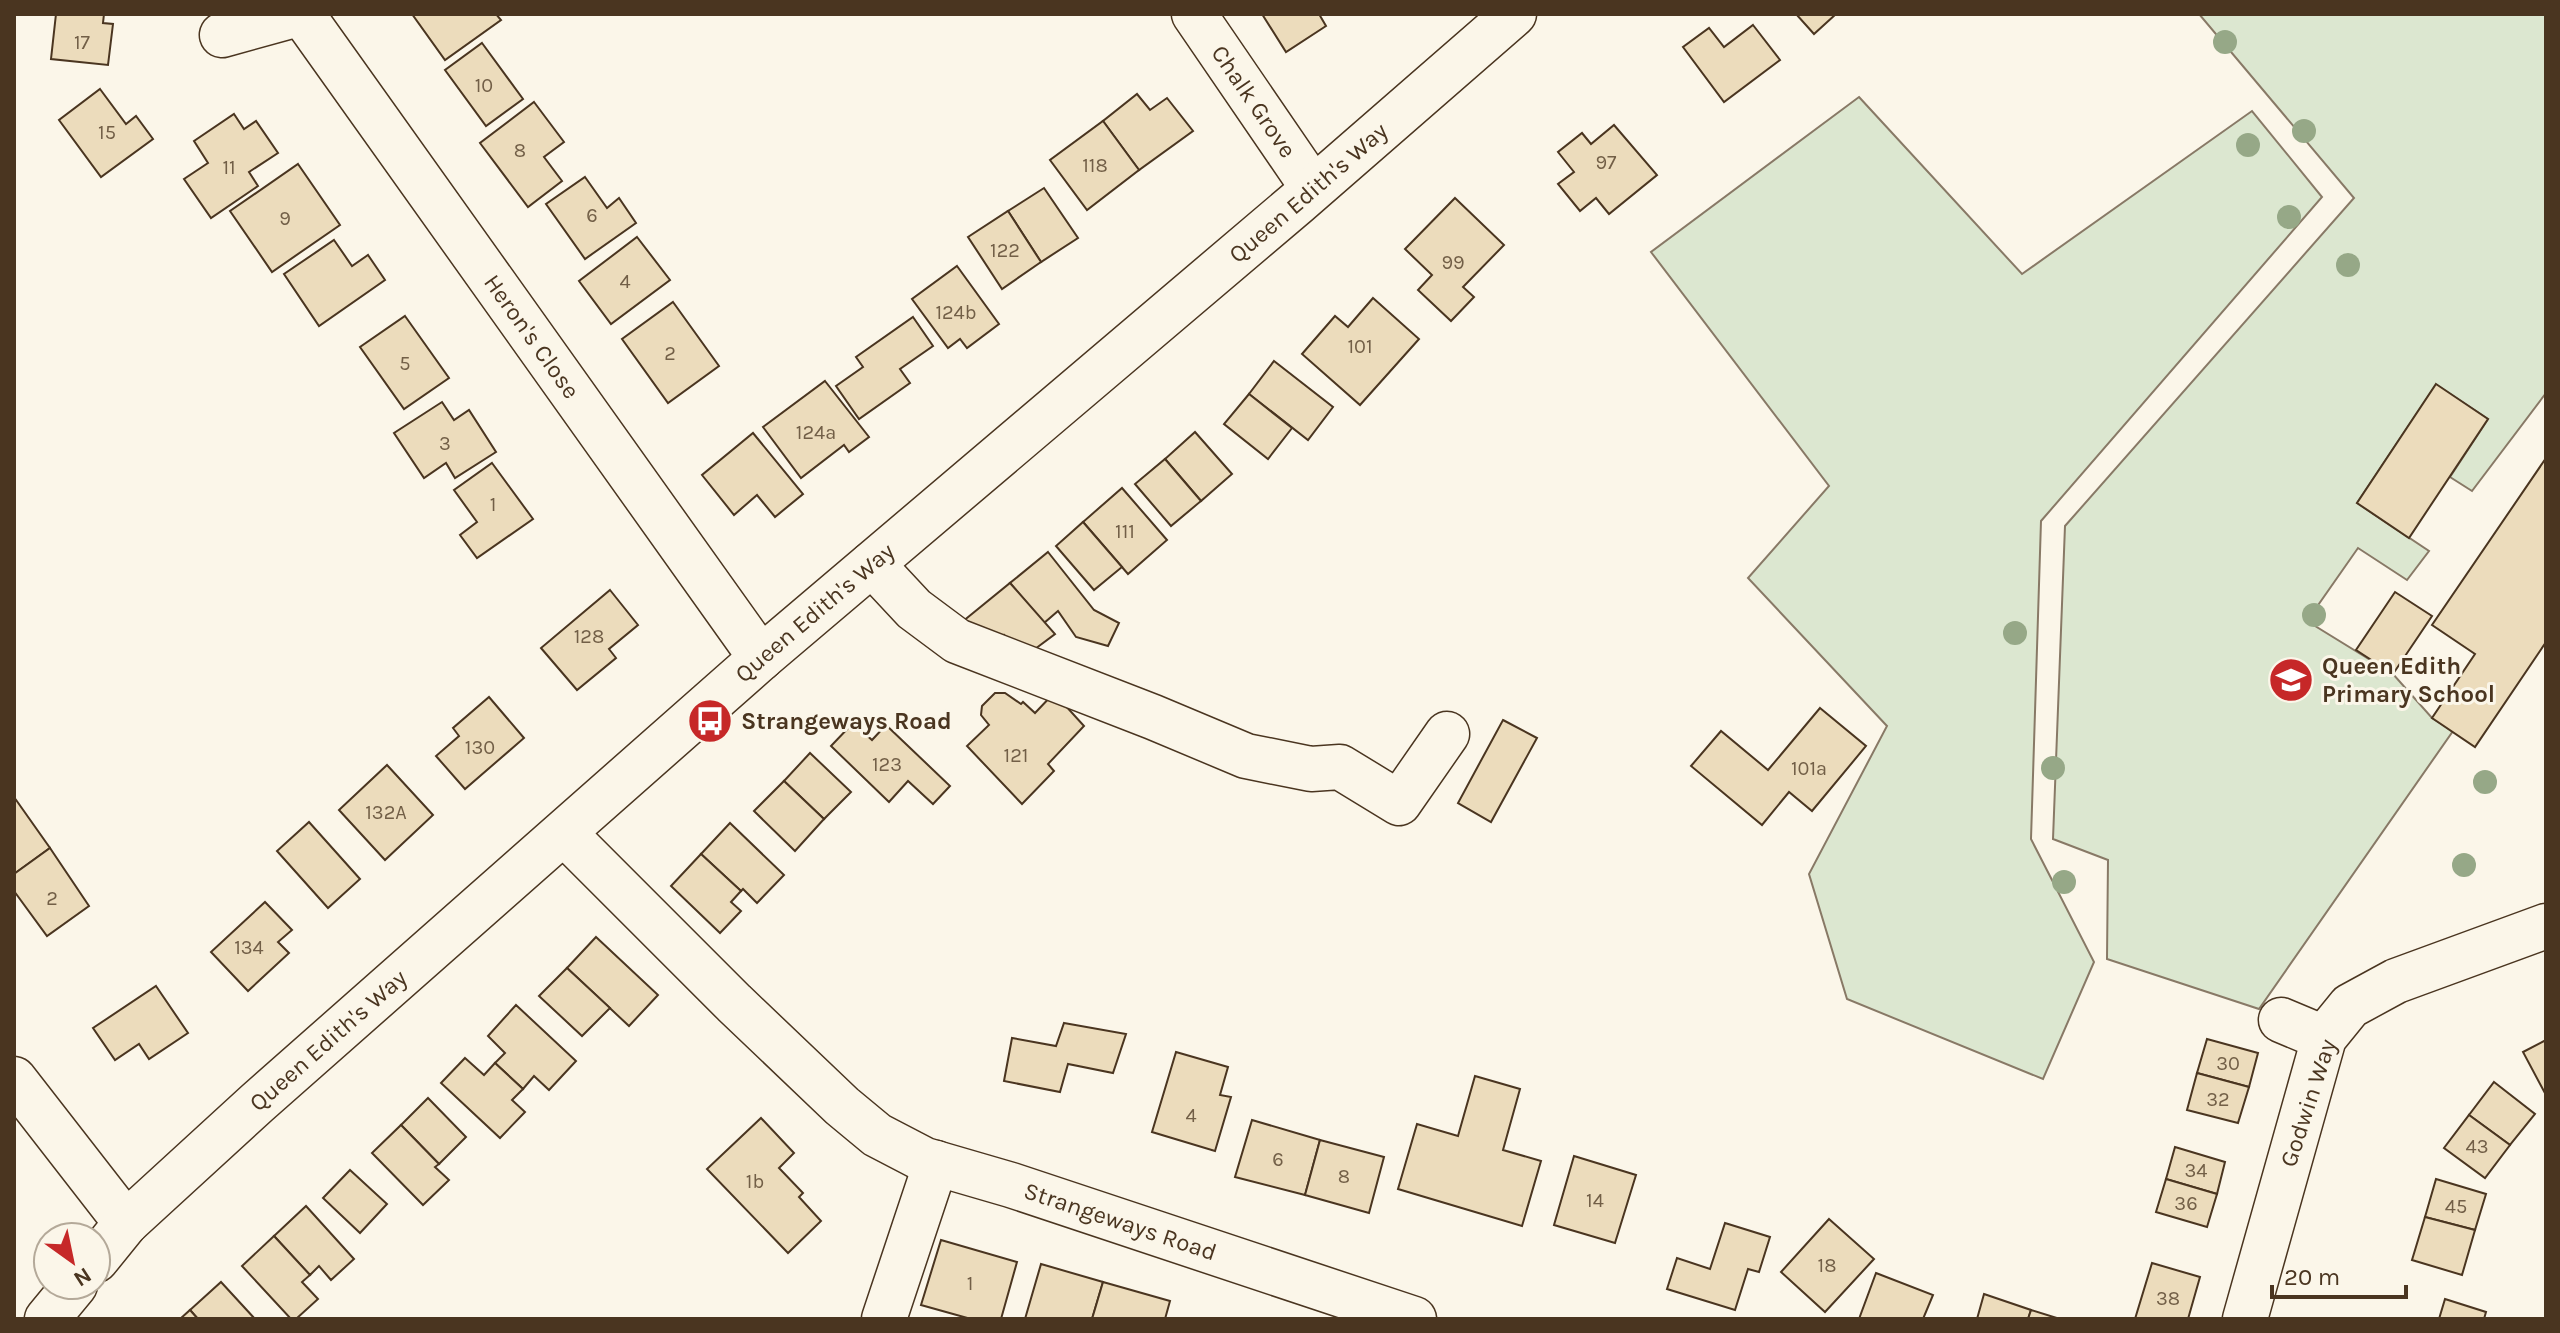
<svg xmlns="http://www.w3.org/2000/svg" width="2560" height="1333" font-family="Karla,sans-serif">
<rect width="100%" height="100%" fill="#fbf6e9"/>
<!-- green -->
<g fill="#dce7d0" stroke="#887966" stroke-width="2">
<path d="M 2199,14 L 2546,14 L 2546,393 L 2472,491 L 2450,477 L 2488,419 L 2436,385 L 2357,503 L 2429,551 L 2407,580 L 2358,548 L 2307,621 L 2393,674 L 2432,718 L 2453,731 L 2259,1009 L 2107,959 L 2108,860 L 2053,839 L 2065,526 L 2354,198 Z"/>
<path d="M 1859,97 L 2022,274 L 2252,111 L 2322,197 L 2041,521 L 2031,839 L 2094,962 L 2043,1079 L 1847,999 L 1809,874 L 1887,726 L 1748,578 L 1829,486 L 1651,252 Z"/>
</g>
<!-- building -->
<g fill="#ecdcbc" stroke="#4a3520" stroke-width="2">
<path d="M 56,14 L 104,14 L 103,23 L 113,24 L 108,65 L 51,59 Z"/>
<path d="M 412,14 L 496,14 L 501,20 L 445,60 Z"/>
<path d="M 1262,14 L 1319,14 L 1326,26 L 1286,52 Z"/>
<path d="M 1796,14 L 1836,14 L 1814,34 Z"/>
<path d="M 1753,25 L 1780,60 L 1724,102 L 1683,47 L 1709,28 L 1724,47 Z"/>
<path d="M 482,43 L 523,99 L 486,126 L 445,70 Z"/>
<path d="M 100,89 L 126,124 L 136,116 L 153,139 L 101,177 L 59,120 Z"/>
<path d="M 1137,94 L 1150,110 L 1167,98 L 1193,131 L 1139,170 L 1103,121 Z"/>
<path d="M 534,102 L 564,142 L 544,157 L 562,181 L 528,207 L 480,143 Z"/>
<path d="M 234,114 L 244,129 L 256,121 L 278,153 L 249,172 L 258,186 L 211,218 L 184,179 L 208,163 L 194,141 Z"/>
<path d="M 1103,121 L 1139,170 L 1087,210 L 1050,160 Z"/>
<path d="M 1614,125 L 1657,175 L 1609,214 L 1596,198 L 1580,211 L 1558,184 L 1574,172 L 1558,152 L 1582,133 L 1591,144 Z"/>
<path d="M 298,164 L 340,225 L 272,272 L 230,211 Z"/>
<path d="M 585,177 L 607,208 L 619,198 L 636,223 L 585,259 L 546,204 Z"/>
<path d="M 1044,188 L 1078,238 L 1041,262 L 1008,211 Z"/>
<path d="M 1455,198 L 1504,245 L 1463,287 L 1474,297 L 1451,321 L 1418,290 L 1432,275 L 1405,249 Z"/>
<path d="M 1008,211 L 1041,262 L 1002,289 L 968,237 Z"/>
<path d="M 637,237 L 670,280 L 611,324 L 579,281 Z"/>
<path d="M 334,240 L 352,266 L 368,255 L 385,280 L 319,326 L 284,274 Z"/>
<path d="M 957,266 L 999,324 L 967,348 L 960,339 L 948,348 L 912,299 Z"/>
<path d="M 1373,298 L 1419,339 L 1360,405 L 1302,354 L 1335,316 L 1348,327 Z"/>
<path d="M 673,302 L 719,366 L 668,403 L 622,339 Z"/>
<path d="M 405,316 L 449,378 L 404,409 L 360,347 Z"/>
<path d="M 913,317 L 933,346 L 900,369 L 910,383 L 859,419 L 836,386 L 863,367 L 856,357 Z"/>
<path d="M 1274,361 L 1333,407 L 1308,440 L 1249,394 Z"/>
<path d="M 825,381 L 869,437 L 849,452 L 844,445 L 801,478 L 763,427 Z"/>
<path d="M 2436,384 L 2488,419 L 2409,538 L 2357,503 Z"/>
<path d="M 1249,394 L 1292,428 L 1268,459 L 1224,424 Z"/>
<path d="M 442,402 L 454,420 L 469,410 L 496,452 L 455,478 L 446,463 L 424,478 L 394,433 Z"/>
<path d="M 1195,432 L 1232,474 L 1201,501 L 1165,459 Z"/>
<path d="M 753,433 L 803,494 L 775,517 L 757,495 L 734,515 L 702,475 Z"/>
<path d="M 2546,458 L 2546,642 L 2475,747 L 2432,718 L 2475,654 L 2432,625 Z"/>
<path d="M 1165,459 L 1201,501 L 1171,526 L 1135,484 Z"/>
<path d="M 492,463 L 533,519 L 477,558 L 460,535 L 477,522 L 454,490 Z"/>
<path d="M 1122,488 L 1167,540 L 1128,574 L 1083,522 Z"/>
<path d="M 1083,522 L 1122,567 L 1094,590 L 1056,546 Z"/>
<path d="M 1048,552 L 1094,610 L 1119,623 L 1108,646 L 1076,637 L 1058,611 L 1044,623 L 1010,583 Z"/>
<path d="M 1010,583 L 1055,634 L 1023,658 L 1004,635 L 990,648 L 962,622 Z"/>
<path d="M 610,590 L 638,625 L 609,649 L 616,658 L 577,690 L 541,648 Z"/>
<path d="M 2395,592 L 2432,616 L 2393,674 L 2356,650 Z"/>
<path d="M 995,693 L 1005,693 L 1021,704 L 1023,702 L 1035,713 L 1054,693 L 1084,726 L 1048,764 L 1054,771 L 1022,804 L 967,746 L 989,725 L 981,715 L 982,706 Z"/>
<path d="M 489,697 L 524,738 L 465,789 L 436,756 L 459,736 L 453,728 Z"/>
<path d="M 1820,708 L 1866,746 L 1812,811 L 1789,792 L 1762,825 L 1691,766 L 1721,731 L 1768,770 Z"/>
<path d="M 1503,720 L 1537,738 L 1491,822 L 1458,803 Z"/>
<path d="M 853,723 L 872,740 L 886,725 L 950,786 L 933,804 L 908,781 L 889,802 L 831,746 Z"/>
<path d="M 810,753 L 851,792 L 824,819 L 784,781 Z"/>
<path d="M 387,765 L 433,815 L 385,860 L 339,810 Z"/>
<path d="M 784,781 L 824,819 L 795,851 L 754,811 Z"/>
<path d="M 14,797 L 50,848 L 14,874 Z"/>
<path d="M 309,822 L 360,879 L 328,908 L 277,851 Z"/>
<path d="M 730,823 L 784,875 L 757,903 L 743,889 L 741,891 L 701,854 Z"/>
<path d="M 50,848 L 89,906 L 47,936 L 14,891 L 14,874 Z"/>
<path d="M 701,854 L 741,891 L 731,902 L 741,911 L 720,933 L 671,886 Z"/>
<path d="M 265,902 L 292,930 L 278,942 L 289,953 L 248,991 L 211,952 Z"/>
<path d="M 596,937 L 658,995 L 629,1026 L 567,968 Z"/>
<path d="M 567,968 L 610,1008 L 582,1036 L 539,996 Z"/>
<path d="M 156,986 L 188,1033 L 149,1059 L 139,1044 L 115,1060 L 93,1028 Z"/>
<path d="M 516,1005 L 576,1061 L 549,1090 L 534,1076 L 523,1089 L 495,1063 L 505,1053 L 488,1036 Z"/>
<path d="M 1064,1023 L 1126,1034 L 1113,1073 L 1068,1064 L 1060,1092 L 1004,1081 L 1012,1038 L 1056,1046 Z"/>
<path d="M 2207,1039 L 2258,1053 L 2249,1087 L 2197,1073 Z"/>
<path d="M 2546,1040 L 2546,1095 L 2523,1052 Z"/>
<path d="M 1176,1052 L 1228,1067 L 1220,1095 L 1231,1097 L 1215,1151 L 1152,1132 Z"/>
<path d="M 465,1058 L 484,1075 L 495,1063 L 523,1089 L 512,1100 L 525,1112 L 500,1138 L 441,1083 Z"/>
<path d="M 2197,1073 L 2249,1087 L 2238,1123 L 2187,1110 Z"/>
<path d="M 1475,1076 L 1520,1089 L 1503,1150 L 1541,1161 L 1522,1226 L 1398,1189 L 1417,1124 L 1458,1136 Z"/>
<path d="M 2494,1082 L 2535,1114 L 2510,1145 L 2469,1115 Z"/>
<path d="M 428,1098 L 466,1137 L 439,1164 L 401,1125 Z"/>
<path d="M 2469,1115 L 2510,1145 L 2485,1178 L 2444,1148 Z"/>
<path d="M 761,1118 L 794,1153 L 779,1168 L 803,1193 L 799,1197 L 821,1221 L 788,1253 L 707,1169 Z"/>
<path d="M 1252,1120 L 1320,1140 L 1305,1195 L 1235,1177 Z"/>
<path d="M 401,1125 L 439,1164 L 435,1167 L 449,1180 L 423,1205 L 372,1153 Z"/>
<path d="M 1320,1140 L 1384,1157 L 1369,1213 L 1305,1195 Z"/>
<path d="M 2175,1147 L 2225,1162 L 2217,1194 L 2166,1179 Z"/>
<path d="M 1574,1156 L 1636,1175 L 1615,1243 L 1554,1225 Z"/>
<path d="M 350,1170 L 387,1204 L 360,1233 L 323,1198 Z"/>
<path d="M 2166,1179 L 2217,1194 L 2207,1227 L 2156,1212 Z"/>
<path d="M 2436,1179 L 2486,1194 L 2475,1230 L 2425,1217 Z"/>
<path d="M 306,1206 L 354,1259 L 331,1280 L 319,1266 L 310,1275 L 274,1236 Z"/>
<path d="M 2425,1217 L 2475,1230 L 2462,1275 L 2412,1260 Z"/>
<path d="M 1829,1219 L 1874,1259 L 1825,1312 L 1781,1272 Z"/>
<path d="M 1725,1223 L 1770,1237 L 1759,1272 L 1748,1269 L 1735,1310 L 1667,1289 L 1677,1258 L 1710,1269 Z"/>
<path d="M 274,1236 L 310,1275 L 302,1282 L 318,1299 L 296,1319 L 291,1319 L 242,1266 Z"/>
<path d="M 941,1240 L 1017,1262 L 1001,1319 L 971,1319 L 921,1305 Z"/>
<path d="M 2152,1263 L 2200,1277 L 2188,1319 L 2135,1319 Z"/>
<path d="M 1041,1264 L 1103,1282 L 1092,1319 L 1025,1319 Z"/>
<path d="M 1876,1273 L 1933,1295 L 1923,1319 L 1859,1319 Z"/>
<path d="M 221,1282 L 255,1319 L 198,1319 L 190,1310 Z"/>
<path d="M 1103,1282 L 1170,1301 L 1165,1319 L 1092,1319 Z"/>
<path d="M 1984,1294 L 2031,1310 L 2028,1319 L 1977,1319 Z"/>
<path d="M 2445,1299 L 2486,1312 L 2484,1319 L 2439,1319 Z"/>
<path d="M 190,1310 L 198,1319 L 180,1319 Z"/>
<path d="M 2031,1310 L 2060,1319 L 2028,1319 Z"/>
</g>
<g fill="none" stroke-linecap="round" stroke-linejoin="round">
<!-- minor casing -->
<g stroke="#4a3520" stroke-width="47">
<g id="minor">
<path id="s1" d="M 302,14 L 761,658"/>
<path id="s2" d="M 1194,14 L 1313,188"/>
<path d="M 222,35 L 298,14"/>
<path d="M 872,564 L 914,609 L 957,641 L 1153,717 L 1246,756 L 1311,769 L 1340,767 L 1399,803 L 1447,734"/>
<path id="s3" d="M 564,833 L 734,1003 L 842,1106 L 877,1135 L 925,1160 L 1011,1185 L 1414,1319"/>
<path d="M 2281,1020 L 2324,1038"/>
<path d="M 14,1079 L 126,1223"/>
<path id="s4" d="M 96,1260 L 126,1223 L 257,1103 L 761,658 L 1297,203 L 1514,14"/>
<path d="M 47,1319 L 75,1285"/>
<path d="M 884,1319 L 936,1163"/>
<path d="M 2245,1319 L 2324,1038 L 2350,1006 L 2396,981 L 2546,926"/>
</g>
</g>
<!-- minor -->
<use href="#minor" stroke="#fbf6e9" stroke-width="44"/>
</g>
<!-- trees -->
<g fill="#96a887">
<circle cx="2225" cy="42" r="12"/>
<circle cx="2304" cy="131" r="12"/>
<circle cx="2248" cy="145" r="12"/>
<circle cx="2289" cy="217" r="12"/>
<circle cx="2348" cy="265" r="12"/>
<circle cx="2314" cy="615" r="12"/>
<circle cx="2015" cy="633" r="12"/>
<circle cx="2053" cy="768" r="12"/>
<circle cx="2485" cy="782" r="12"/>
<circle cx="2464" cy="865" r="12"/>
<circle cx="2064" cy="882" r="12"/>
</g>
<!-- icons -->
<defs>
<g id="school-disc" transform="scale(2.3)"><circle r="9.5" fill="#c62828" stroke="#fbf6e9"/><path d="M0-5L7-2L0 1L-7-2ZM-4 1L0 2.5L4 1V4Q0 6-4 4Z" fill="#fff"/></g>
<g id="bus-disc" transform="scale(2.3)"><circle r="9.5" fill="#c62828" stroke="#fbf6e9"/><path d="M-5-6H5V4H4V6H2V4H-2V6H-4V4H-5ZM-3.5-4V0h7V-4ZM-3.5 1.2v1.5H-2V1.2ZM2 1.2v1.5H3.5V1.2Z" fill="#fff"/></g>
</defs>
<g fill-rule="evenodd">
<use href="#school-disc" x="2291" y="680"/>
<use href="#bus-disc" x="710" y="721"/>
</g>
<g text-anchor="middle" dominant-baseline="central" stroke-width="6" stroke-linejoin="round" paint-order="stroke">
<!-- number labels -->
<g font-size="20" fill="#725f47">
<text x="82" y="42">17</text>
<text x="484" y="85">10</text>
<text x="107" y="132">15</text>
<text x="520" y="150">8</text>
<text x="1606" y="162">97</text>
<text x="1095" y="165">118</text>
<text x="229" y="167">11</text>
<text x="592" y="215">6</text>
<text x="285" y="218">9</text>
<text x="1005" y="250">122</text>
<text x="1453" y="262">99</text>
<text x="625" y="281">4</text>
<text x="956" y="312">124b</text>
<text x="1360" y="346">101</text>
<text x="670" y="353">2</text>
<text x="405" y="363">5</text>
<text x="816" y="432">124a</text>
<text x="445" y="443">3</text>
<text x="493" y="504">1</text>
<text x="1125" y="531">111</text>
<text x="589" y="636">128</text>
<text x="480" y="747">130</text>
<text x="1016" y="755">121</text>
<text x="887" y="764">123</text>
<text x="1809" y="768">101a</text>
<text x="386" y="812">132A</text>
<text x="52" y="898">2</text>
<text x="249" y="947">134</text>
<text x="2228" y="1063">30</text>
<text x="2218" y="1099">32</text>
<text x="1191" y="1115">4</text>
<text x="2477" y="1146">43</text>
<text x="1278" y="1159">6</text>
<text x="2196" y="1170">34</text>
<text x="1344" y="1176">8</text>
<text x="755" y="1181">1b</text>
<text x="1595" y="1200">14</text>
<text x="2186" y="1203">36</text>
<text x="2456" y="1206">45</text>
<text x="1827" y="1265">18</text>
<text x="970" y="1283">1</text>
<text x="2168" y="1298">38</text>
</g>
<!-- street labels -->
<g font-size="24" fill="#4a3520" stroke="#fbf6e9">
<text stroke="none"><textPath href="#s2" startOffset="106">Chalk Grove</textPath></text>
<text stroke="none"><textPath href="#s4" startOffset="1616">Queen Edith's Way</textPath></text>
<text stroke="none"><textPath href="#s1" startOffset="396">Heron's Close</textPath></text>
<text stroke="none"><textPath href="#s4" startOffset="968">Queen Edith's Way</textPath></text>
<text stroke="none"><textPath href="#s4" startOffset="320">Queen Edith's Way</textPath></text>
<text transform="translate(2308 1103) rotate(-72)">Godwin Way</text>
<text stroke="none"><textPath href="#s3" startOffset="694">Strangeways Road</textPath></text>
</g>
<!-- poi labels -->
<g font-size="24" font-weight="bold" fill="#4a3520" stroke="#fbf6e9" text-anchor="start">
<text x="2322" y="666">Queen Edith<tspan x="2322" dy="28">Primary School</tspan></text>
<text x="741" y="721">Strangeways Road</text>
</g>
</g>
<!-- border -->
<rect width="2560" height="1333" fill="none" stroke="#4a3520" stroke-width="32"/>
<!-- north arrow -->
<g transform="translate(72 1261) rotate(147)"><circle r="38" fill="#fbf6e9" stroke="#b4a999" stroke-width="2"/>
<path d="M0-6L14 30L0 20L-14 30Z" fill="#c62828"/>
<text y="-12" font-size="22" font-weight="bold" text-anchor="middle" fill="#4a3520">N</text>
</g>
<!-- scale -->
<path d="M2272 1285v12h134v-12" fill="none" stroke="#4a3520" stroke-width="4"/>
<text x="2284" y="1285" font-size="24" fill="#4a3520" stroke="#fbf6e9" stroke-width="6" paint-order="stroke">20 m</text>
</svg>
